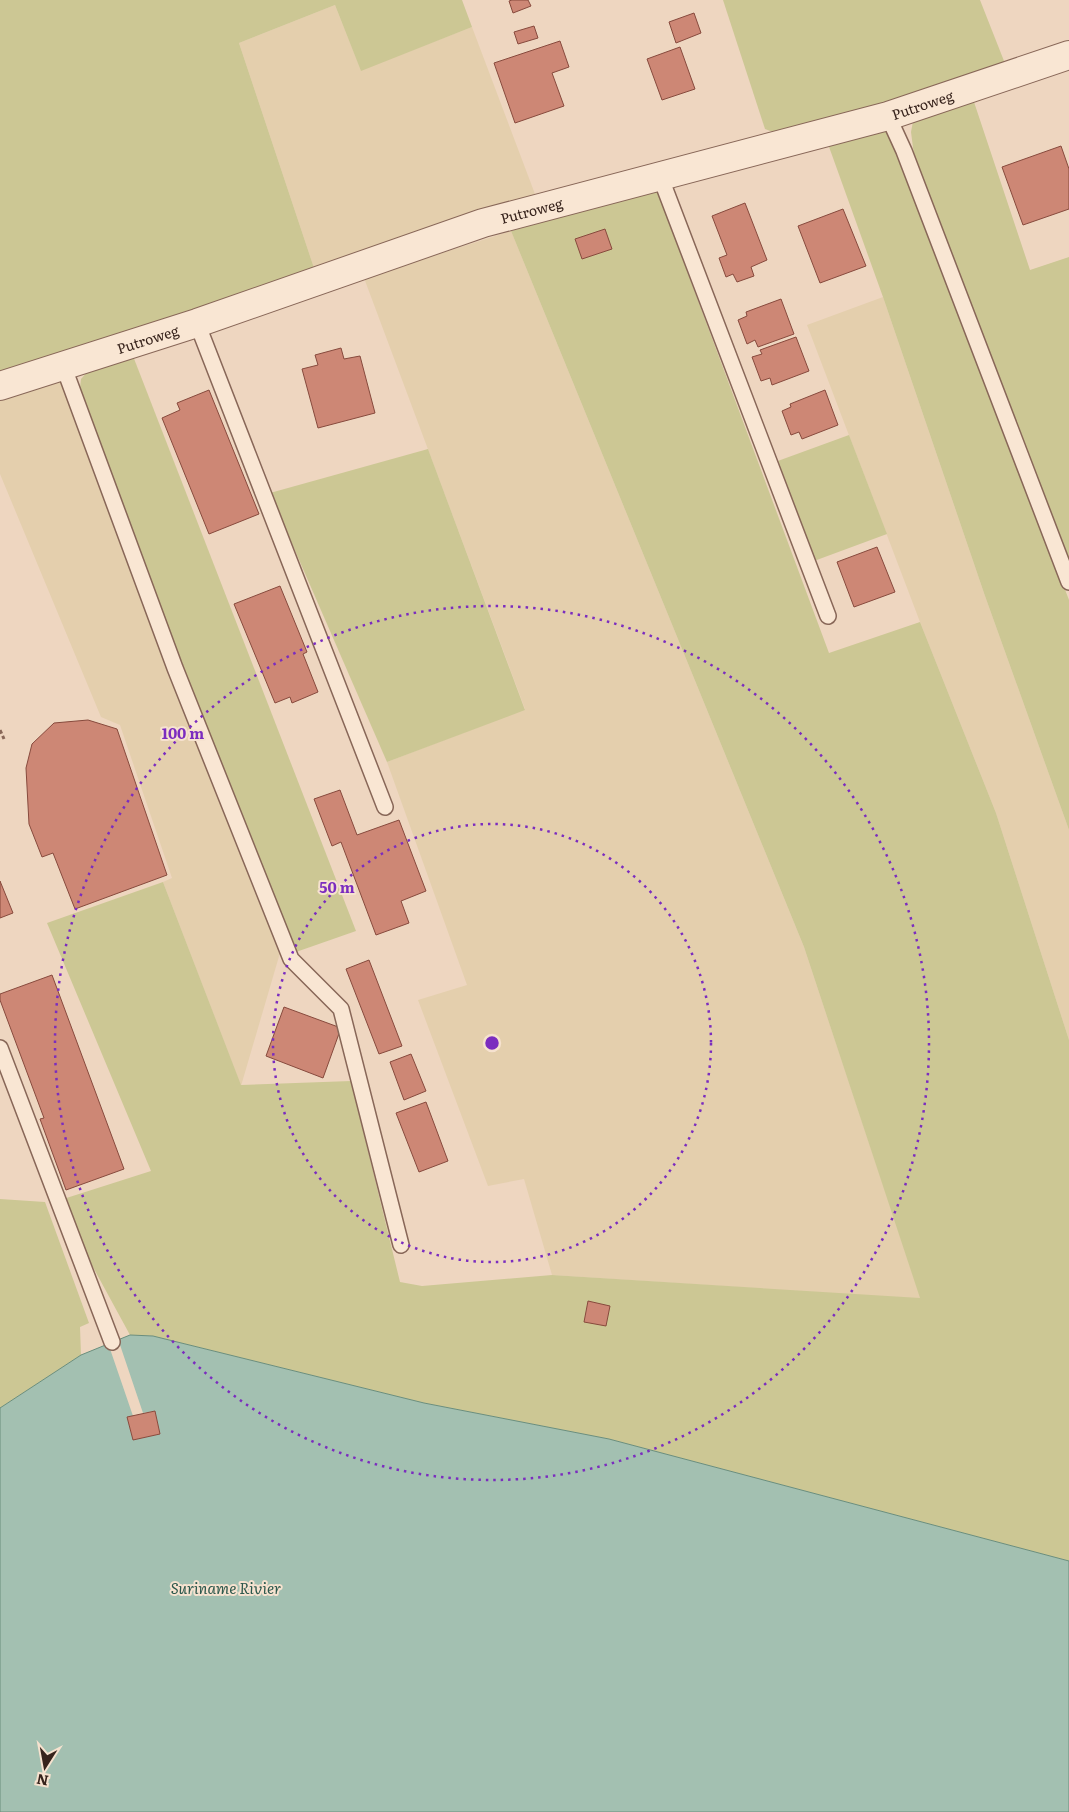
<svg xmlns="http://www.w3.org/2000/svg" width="1069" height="1812" font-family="Literata,serif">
<rect width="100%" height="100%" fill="#eed6c0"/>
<!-- farmland -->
<g fill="#e4cfad">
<path d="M 335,5 L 361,70 L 472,27 L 538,202 L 316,274 L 239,43 Z"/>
<path d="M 511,231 L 804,947 L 921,1299 L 552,1275 L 524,1179 L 488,1186 L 418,1000 L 467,985 L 387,762 L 525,709 L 364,278 Z"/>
<path d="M 883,297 L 985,596 L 1069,830 L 1069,1040 L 996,813 L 920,622 L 807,325 Z"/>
<path d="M 60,375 L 280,953 L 241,1086 L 163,882 L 172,878 L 120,725 L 101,717 L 0,474 L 0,394 Z"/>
</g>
<!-- green -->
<g fill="#ccc794">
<path d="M 0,0 L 462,0 L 472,27 L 361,71 L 335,5 L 239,43 L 316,274 L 0,380 Z"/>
<path d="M 723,0 L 980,0 L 1006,66 L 900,102 L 778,134 L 765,129 Z"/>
<path d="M 973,99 L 1030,270 L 1069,257 L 1069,558 L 915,163 L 911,132 L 914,116 Z"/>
<path d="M 889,130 L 1069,600 L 1069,830 L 985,596 L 883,297 L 828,144 Z"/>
<path d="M 657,190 L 829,653 L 920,622 L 996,813 L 1069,1040 L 1069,1561 L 609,1439 L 424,1403 L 153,1336 L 130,1335 L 57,1201 L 151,1171 L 47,923 L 163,882 L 241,1085 L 351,1081 L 400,1282 L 422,1286 L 552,1275 L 920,1298 L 804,947 L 511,231 Z"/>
<path d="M 133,356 L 356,931 L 296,952 L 181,668 L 82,402 L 80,388 L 81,379 L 88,371 Z"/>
<path d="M 849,435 L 887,534 L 814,561 L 775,462 Z"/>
<path d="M 428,449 L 525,710 L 387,762 L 270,493 Z"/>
<path d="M 0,1199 L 45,1202 L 89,1323 L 80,1327 L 81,1355 L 0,1408 Z"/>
</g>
<!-- water -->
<path fill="#a3c0b1" stroke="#6a8e7d" d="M 130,1335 L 153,1336 L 424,1403 L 609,1439 L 1069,1561 L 1069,1812 L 0,1812 L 0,1408 L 81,1355 Z"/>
<!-- pier -->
<path fill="#eed6c0" d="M 118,1339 L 143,1413 L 155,1411 L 160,1434 L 133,1440 L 127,1417 L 133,1416 L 108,1343 Z"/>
<!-- building -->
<g fill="#cd8775" stroke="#874a3d">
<path d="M 512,0 L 528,0 L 531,6 L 513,13 L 509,1 Z"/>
<path d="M 694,13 L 701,33 L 676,43 L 669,22 Z"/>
<path d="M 534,26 L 538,38 L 518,44 L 514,32 Z"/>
<path d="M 560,41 L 569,67 L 552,73 L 564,106 L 515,123 L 494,63 Z"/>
<path d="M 680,47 L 695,89 L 662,100 L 647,59 Z"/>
<path d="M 1061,146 L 1069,169 L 1069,209 L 1023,225 L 1002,167 Z"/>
<path d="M 745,203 L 767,260 L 751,267 L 754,276 L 737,282 L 733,274 L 726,277 L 719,258 L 727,255 L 712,216 Z"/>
<path d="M 843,209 L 866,266 L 820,283 L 798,226 Z"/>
<path d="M 605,229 L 612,249 L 582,259 L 575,239 Z"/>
<path d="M 781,299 L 794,334 L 758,347 L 755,340 L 747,344 L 738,320 L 747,316 L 746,312 Z"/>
<path d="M 796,337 L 809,371 L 772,385 L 770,378 L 761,381 L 752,357 L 762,354 L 760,350 Z"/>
<path d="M 341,348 L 344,359 L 360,356 L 375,413 L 318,428 L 302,369 L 318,365 L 315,355 Z"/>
<path d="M 209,390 L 259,514 L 209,534 L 162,418 L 180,410 L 177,403 Z"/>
<path d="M 825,390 L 838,425 L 802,439 L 799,432 L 791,435 L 782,411 L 791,407 L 790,404 Z"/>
<path d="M 877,547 L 895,592 L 854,607 L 837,562 Z"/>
<path d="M 280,586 L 307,652 L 303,654 L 318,692 L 292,703 L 290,697 L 275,703 L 234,604 Z"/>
<path d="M 88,720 L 117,729 L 167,875 L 75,909 L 53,853 L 42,857 L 29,824 L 26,768 L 32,744 L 54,723 Z"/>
<path d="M 340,790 L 357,835 L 399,820 L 426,891 L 401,901 L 409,923 L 376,935 L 341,842 L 332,846 L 314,799 Z"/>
<path d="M 0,881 L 13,913 L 0,918 Z"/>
<path d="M 369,960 L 402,1046 L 379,1054 L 346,969 Z"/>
<path d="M 52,975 L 124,1169 L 66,1190 L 40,1119 L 44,1118 L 0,1000 L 0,994 Z"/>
<path d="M 284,1007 L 341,1028 L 323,1078 L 266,1056 Z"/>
<path d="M 411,1054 L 426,1091 L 404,1100 L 390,1062 Z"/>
<path d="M 426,1102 L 448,1161 L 419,1172 L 396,1113 Z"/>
<path d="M 588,1301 L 610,1306 L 606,1326 L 584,1322 Z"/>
<path d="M 155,1411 L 160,1434 L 133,1440 L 127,1417 Z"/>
</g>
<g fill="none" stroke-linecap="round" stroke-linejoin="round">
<!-- lane casing -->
<g stroke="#886758" stroke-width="18">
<g id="lane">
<path d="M 888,116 L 904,151 L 1069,582"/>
<path d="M 660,176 L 828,616"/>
<path d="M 197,323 L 385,807"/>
<path d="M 63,365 L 175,668 L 291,959 L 341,1009 L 401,1245"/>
<path d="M 0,1048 L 112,1342"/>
</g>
</g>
<!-- street casing -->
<g stroke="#886758" stroke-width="30">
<g id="street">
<path id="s1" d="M 0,386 L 197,323 L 483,223 L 888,116 L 1069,55"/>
</g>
</g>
<!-- path -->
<path stroke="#886758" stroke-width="3" stroke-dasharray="4 2.5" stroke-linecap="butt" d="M 0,730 L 4,739"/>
<!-- lane -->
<use href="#lane" stroke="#f9e6d3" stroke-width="15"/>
<!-- street -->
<use href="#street" stroke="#f9e6d3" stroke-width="28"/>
</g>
<!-- distance rings -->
<g fill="none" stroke="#7b2cbf" stroke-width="2.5" stroke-dasharray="2.5 5">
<circle cx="492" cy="1043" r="219"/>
<circle cx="492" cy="1043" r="437"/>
</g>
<g text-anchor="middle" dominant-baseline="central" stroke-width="4" stroke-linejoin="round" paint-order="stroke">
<!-- street labels -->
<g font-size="14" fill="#37231c" stroke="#f6e2cf">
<text stroke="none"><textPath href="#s1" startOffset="965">Putroweg</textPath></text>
<text stroke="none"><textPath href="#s1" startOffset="560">Putroweg</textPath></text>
<text stroke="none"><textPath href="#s1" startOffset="155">Putroweg</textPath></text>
</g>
<!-- water labels -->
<g font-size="15" font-style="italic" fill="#2b574b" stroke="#f6e2cf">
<text x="226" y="1587">Suriname Rivier</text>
</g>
</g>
<circle cx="492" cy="1043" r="8" fill="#7b2cbf" stroke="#f6e2cf" stroke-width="2.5"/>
<g font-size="15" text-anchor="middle" font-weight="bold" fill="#7b2cbf" stroke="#f6e2cf" stroke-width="4" stroke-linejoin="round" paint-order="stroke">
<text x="183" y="739">100 m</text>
<text x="337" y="893">50 m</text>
</g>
<!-- north arrow -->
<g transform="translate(45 1767) rotate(191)" stroke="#f6e2cf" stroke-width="4" paint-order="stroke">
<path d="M0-4L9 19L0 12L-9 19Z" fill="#37231c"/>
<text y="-8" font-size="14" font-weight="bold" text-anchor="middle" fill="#37231c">N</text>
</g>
</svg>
